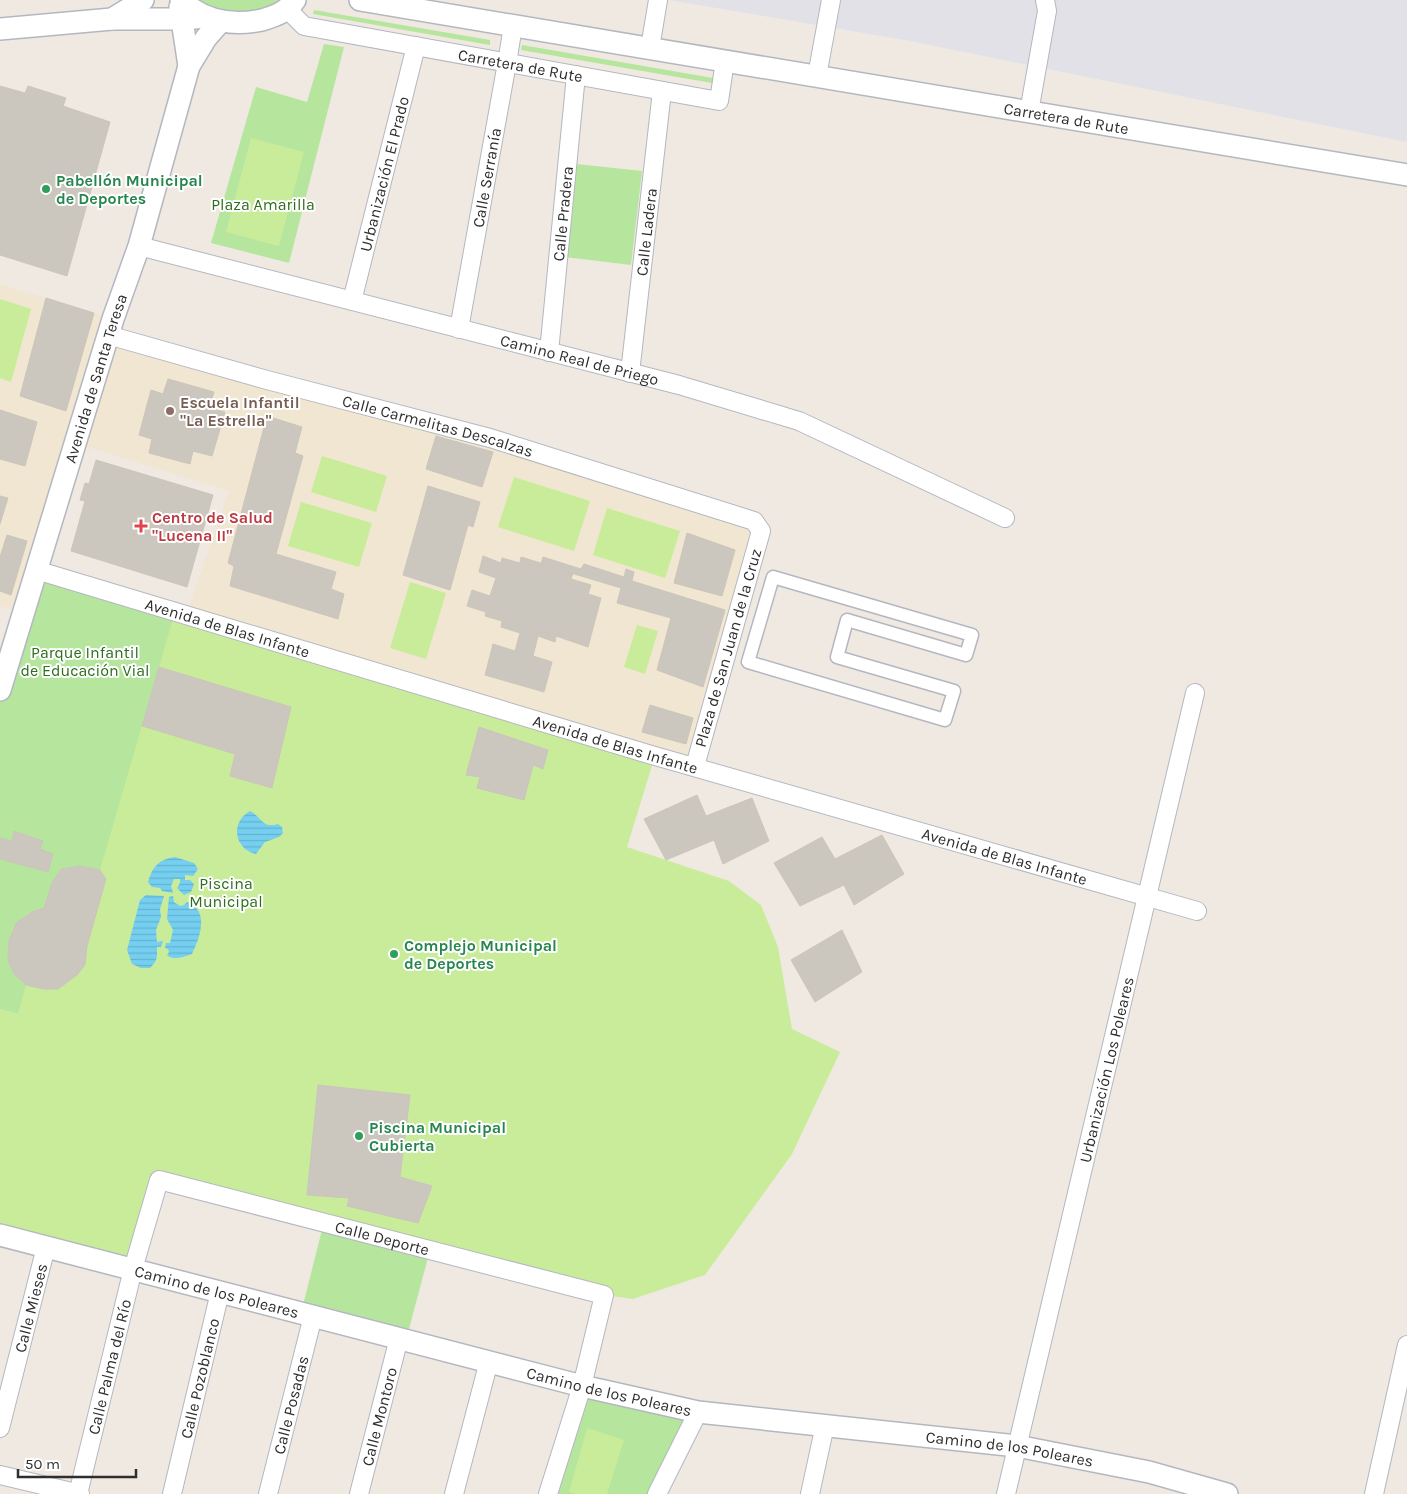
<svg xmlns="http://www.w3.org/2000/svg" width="1407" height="1494" font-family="Karla,sans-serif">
<defs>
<pattern id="water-rules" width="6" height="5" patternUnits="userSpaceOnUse" patternTransform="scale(1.25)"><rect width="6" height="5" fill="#75cff0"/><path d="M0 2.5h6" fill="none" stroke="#66b2ce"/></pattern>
</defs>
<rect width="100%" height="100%" fill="#efe9e1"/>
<!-- industrial -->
<path fill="#e3e1e8" d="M 669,0 L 1407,0 L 1407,142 L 905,40 Z"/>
<!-- education -->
<path fill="#f0e6d1" d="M 0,284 L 113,319 L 108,335 L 490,438 L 761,531 L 695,766 L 186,615 L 229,491 L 75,443 L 23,612 L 0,606 Z"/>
<!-- park -->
<g fill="#b6e59e">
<path d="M 195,0 L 284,0 L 284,2 L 253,13 L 217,11 Z"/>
<path d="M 314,10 L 490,40 L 490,45 L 313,14 Z"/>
<path d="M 324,44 L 344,47 L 289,263 L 211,243 L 256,87 L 307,102 Z"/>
<path d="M 522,45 L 713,78 L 712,83 L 521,50 Z"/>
<path d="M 576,164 L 642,171 L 631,265 L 565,257 Z"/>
<path d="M 36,570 L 175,612 L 291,707 L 18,1014 L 0,1009 L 0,693 Z"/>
<path d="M 324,1222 L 430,1250 L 406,1340 L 301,1313 Z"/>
<path d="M 582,1386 L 698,1412 L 657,1494 L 548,1494 Z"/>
</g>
<!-- pitch -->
<g fill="#c9ec9a">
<path d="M 251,138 L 304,152 L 279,246 L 226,232 Z"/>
<path d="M 0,299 L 31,309 L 11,382 L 0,378 Z"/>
<path d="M 322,456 L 387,476 L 376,512 L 311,492 Z"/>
<path d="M 514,477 L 590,501 L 574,551 L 498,527 Z"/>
<path d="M 301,502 L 372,523 L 359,567 L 288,546 Z"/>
<path d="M 607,508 L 680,531 L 665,578 L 593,555 Z"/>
<path d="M 410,582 L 446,593 L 426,659 L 390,648 Z"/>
<path d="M 175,612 L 655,756 L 627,847 L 729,881 L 761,905 L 778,947 L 792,1029 L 840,1052 L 792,1154 L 705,1275 L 633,1299 L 604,1295 L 159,1180 L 133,1269 L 0,1235 L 0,1009 L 18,1014 L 26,985 C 23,982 18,979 15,975 C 4,961 7,937 17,923 C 23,914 35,911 44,908 L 52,883 L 61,869 L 80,866 L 100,870 Z"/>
<path d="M 637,625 L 658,631 L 645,674 L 624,667 Z"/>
<path d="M 587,1428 L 624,1440 L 607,1494 L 575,1494 L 569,1492 Z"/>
</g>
<!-- water -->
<g fill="url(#water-rules)">
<path d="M 250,811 C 262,817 262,829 278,824 L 282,827 L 283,833 L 279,837 L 265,842 L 256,854 C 234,849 230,822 250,811 Z"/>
<path d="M 175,857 L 194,863 L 198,869 L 193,876 L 185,875 L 185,880 L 190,880 L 194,884 L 191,892 L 184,895 L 177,888 L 180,883 L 180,879 L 174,879 L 171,886 L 173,893 L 162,891 L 160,888 L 152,887 L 148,882 C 152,867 159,859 175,857 Z"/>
<path d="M 146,895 L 164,896 L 160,909 L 161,917 L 156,930 L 157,942 L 163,941 L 161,947 L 157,947 C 157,958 158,960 150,968 L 141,968 L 132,964 L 127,950 L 140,900 Z"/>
<path d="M 173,896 L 174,902 L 180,906 L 184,905 L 187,902 C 210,910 200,938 192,954 C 183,957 174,961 167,955 L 169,952 L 168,949 L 165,948 L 166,943 L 170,943 L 173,930 L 167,919 L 169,897 Z"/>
</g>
<!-- building -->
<g fill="#cbc7bf" stroke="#cbc5ba">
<path d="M 0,86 L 25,93 L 28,86 L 66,98 L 63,106 L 110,122 L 67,276 L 0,255 Z"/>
<path d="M 46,298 L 94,313 L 66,411 L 20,396 Z"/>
<path d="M 168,379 L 214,392 L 209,408 L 225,412 L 212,456 L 193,451 L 190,464 L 149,453 L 152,439 L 139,435 L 151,390 L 163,394 Z"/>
<path d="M 0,410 L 37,422 L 25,466 L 0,459 Z"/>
<path d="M 267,416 L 302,427 L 295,453 L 303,456 L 276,554 L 336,572 L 331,589 L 344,594 L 338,619 L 230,586 L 234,566 L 228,563 Z"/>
<path d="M 436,436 L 493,452 L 482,487 L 426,469 Z"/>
<path d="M 96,460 L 213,495 L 187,587 L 71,551 L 85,501 L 80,500 L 85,483 L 89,484 Z"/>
<path d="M 428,486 L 480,502 L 473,527 L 468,525 L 450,590 L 403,575 Z"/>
<path d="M 0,496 L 8,498 L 0,524 Z"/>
<path d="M 687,533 L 735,550 L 722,596 L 674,583 Z"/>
<path d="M 7,535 L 27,541 L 11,595 L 0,591 L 0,557 Z"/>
<path d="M 483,556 L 501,563 L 502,558 L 520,563 L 521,557 L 573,573 L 571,579 L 591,585 L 588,594 L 601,598 L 588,647 L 556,636 L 555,642 L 538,636 L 533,656 L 552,662 L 544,692 L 485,675 L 493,644 L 515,651 L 520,633 L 501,627 L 502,621 L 485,616 L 486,612 L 467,606 L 472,590 L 490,596 L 496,578 L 479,572 Z"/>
<path d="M 543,557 L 581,569 L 584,564 L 624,577 L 626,569 L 634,572 L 632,581 L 725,610 L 703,687 L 657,670 L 671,618 L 617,603 L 621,588 L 541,564 Z"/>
<path d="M 159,667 L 291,707 L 272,788 L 230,776 L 235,754 L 142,726 Z"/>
<path d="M 650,705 L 693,718 L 686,744 L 642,732 Z"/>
<path d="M 479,727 L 548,750 L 543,769 L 533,765 L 524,800 L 477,788 L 480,777 L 466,775 Z"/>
<path d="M 697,795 L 706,816 L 752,798 L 769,841 L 723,864 L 714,840 L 666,860 L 644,819 Z"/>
<path d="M 14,831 L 43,841 L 40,849 L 53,854 L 48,872 L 0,859 L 0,838 L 12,841 Z"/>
<path d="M 882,835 L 904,874 L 854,905 L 844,885 L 800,906 L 774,863 L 822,837 L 835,859 Z"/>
<path d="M 80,866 L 100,870 L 106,879 L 87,946 L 85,965 L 77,975 L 58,989 L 44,989 L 26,985 L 14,974 L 8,960 L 9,940 L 17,922 L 32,912 L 44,908 L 52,883 L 61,869 Z"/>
<path d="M 842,930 L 862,972 L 815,1002 L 791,960 Z"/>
<path d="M 318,1085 L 410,1095 L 400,1177 L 432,1186 L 418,1223 L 347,1206 L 349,1198 L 307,1195 Z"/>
</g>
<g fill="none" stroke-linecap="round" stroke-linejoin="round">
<!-- pedestrian casing -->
<g stroke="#b4b7c1" stroke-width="15">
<path id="pedestrian" d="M 773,577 L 972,635 L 966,655 L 847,620 L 837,657 L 954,691 L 945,720 L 748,662 Z"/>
</g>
<!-- minor casing -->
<g stroke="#b4b7c1" stroke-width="20">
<g id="minor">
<path id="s1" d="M 287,9 L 304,26 L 719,101 L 725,61"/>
<path d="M 650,48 L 658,0"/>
<path d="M 817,76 L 831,0"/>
<path d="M 1029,112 L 1047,11 L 1045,0"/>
<path id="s2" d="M 139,246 L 679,385 L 799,421 L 1005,518"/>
<path id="s3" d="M 352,301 L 416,46"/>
<path id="s4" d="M 459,329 L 507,63 L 513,26"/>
<path id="s5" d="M 108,335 L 267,380 L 490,438 L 754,521 L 761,531 L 695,766"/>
<path id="s6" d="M 549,352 L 576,75"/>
<path id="s7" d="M 630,373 L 662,91"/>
<path id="s8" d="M 36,570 L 655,756 L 1197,911"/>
<path id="s9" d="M 0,1428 L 46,1247"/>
<path d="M 0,1475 L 80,1494"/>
<path id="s10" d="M 78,1494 L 133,1269 L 159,1180 L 604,1295 L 582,1386 L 548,1494"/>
<path id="s11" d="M 172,1494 L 220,1292"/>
<path id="s12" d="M 268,1494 L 313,1316"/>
<path id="s13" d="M 359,1494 L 399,1338"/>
<path d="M 454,1494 L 489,1361"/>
<path d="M 657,1494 L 698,1412"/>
<path d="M 810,1494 L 825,1425"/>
<path id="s14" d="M 1006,1494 L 1195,693"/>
<path d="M 1374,1494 L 1407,1345"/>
</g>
</g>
<!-- tertiary casing -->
<g stroke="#b4b7c1" stroke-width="24">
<g id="tertiary">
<path d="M 181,0 C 204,22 232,26 262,20 C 275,16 287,12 295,0"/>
<path id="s15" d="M 360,0 L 1407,175"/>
<path d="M 180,7 L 189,66"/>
<path d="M 112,19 L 143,0"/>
<path d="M 0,29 L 112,19 L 182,19 L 206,17"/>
<path id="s16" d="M 0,690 L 113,319 L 139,246 L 189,66 L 206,38 L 221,21"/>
<path id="s17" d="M 0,1235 L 582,1386 L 698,1412 L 1017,1446 L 1149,1472 L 1227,1494"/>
</g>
</g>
<!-- pedestrian -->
<use href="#pedestrian" stroke="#fff" stroke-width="12"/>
<!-- minor -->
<use href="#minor" stroke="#fff" stroke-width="18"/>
<!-- tertiary -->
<use href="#tertiary" stroke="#fff" stroke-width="21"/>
</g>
<!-- markers -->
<g fill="#2e9e5b" stroke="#fff" stroke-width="2">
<circle cx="46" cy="189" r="5"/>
<circle cx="394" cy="954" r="5"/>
<circle cx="359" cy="1136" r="5"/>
</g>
<circle fill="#8d6e63" stroke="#fff" stroke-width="2" cx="170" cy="411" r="5"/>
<path fill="#e0444e" stroke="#fff" stroke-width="2" d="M138.5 518.5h5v5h5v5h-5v5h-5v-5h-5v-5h5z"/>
<g text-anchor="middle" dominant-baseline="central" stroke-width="4" stroke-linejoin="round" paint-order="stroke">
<!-- street labels -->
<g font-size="16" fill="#2e2e2e" stroke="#fff">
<text stroke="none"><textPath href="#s1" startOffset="244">Carretera de Rute</textPath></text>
<text stroke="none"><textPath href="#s15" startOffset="716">Carretera de Rute</textPath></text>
<text stroke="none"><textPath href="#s3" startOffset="131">Urbanización El Prado</textPath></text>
<text stroke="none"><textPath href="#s4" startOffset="154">Calle Serranía</textPath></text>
<text stroke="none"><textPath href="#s6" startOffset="139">Calle Pradera</textPath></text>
<text stroke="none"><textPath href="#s7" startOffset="142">Calle Ladera</textPath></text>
<text stroke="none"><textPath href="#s2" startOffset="455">Camino Real de Priego</textPath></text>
<text stroke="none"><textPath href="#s16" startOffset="326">Avenida de Santa Teresa</textPath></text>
<text stroke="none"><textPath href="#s5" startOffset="342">Calle Carmelitas Descalzas</textPath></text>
<text stroke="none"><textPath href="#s8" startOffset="200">Avenida de Blas Infante</textPath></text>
<text transform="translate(728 648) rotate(-74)">Plaza de San Juan de la Cruz</text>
<text stroke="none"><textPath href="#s8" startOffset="605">Avenida de Blas Infante</textPath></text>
<text stroke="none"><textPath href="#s8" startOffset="1010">Avenida de Blas Infante</textPath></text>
<text stroke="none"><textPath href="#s14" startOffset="436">Urbanización Los Poleares</textPath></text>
<text stroke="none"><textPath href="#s10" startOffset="555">Calle Deporte</textPath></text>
<text stroke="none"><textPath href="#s17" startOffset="224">Camino de los Poleares</textPath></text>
<text stroke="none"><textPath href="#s9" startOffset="124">Calle Mieses</textPath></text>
<text stroke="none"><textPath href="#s10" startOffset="131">Calle Palma del Río</textPath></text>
<text stroke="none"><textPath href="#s11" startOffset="119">Calle Pozoblanco</textPath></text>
<text stroke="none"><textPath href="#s17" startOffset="629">Camino de los Poleares</textPath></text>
<text stroke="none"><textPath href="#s12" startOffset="92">Calle Posadas</textPath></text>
<text stroke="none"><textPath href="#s13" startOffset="80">Calle Montoro</textPath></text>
<text stroke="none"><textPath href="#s17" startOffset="1034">Camino de los Poleares</textPath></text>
</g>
<!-- leisure labels -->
<g font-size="16" font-weight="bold" fill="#27864d" stroke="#fff" text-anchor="start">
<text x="56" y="180">Pabellón Municipal<tspan x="56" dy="18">de Deportes</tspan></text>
<text x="404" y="945">Complejo Municipal<tspan x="404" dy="18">de Deportes</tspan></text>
<text x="369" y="1127">Piscina Municipal<tspan x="369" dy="18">Cubierta</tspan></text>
</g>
<!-- park labels -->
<g font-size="16" fill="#2c6e1b" stroke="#fff">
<text x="263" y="204">Plaza Amarilla</text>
<text x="85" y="652">Parque Infantil<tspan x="85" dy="18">de Educación Vial</tspan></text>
<text x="226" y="883">Piscina<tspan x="226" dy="18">Municipal</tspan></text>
</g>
<!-- education labels -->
<g font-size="16" font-weight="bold" fill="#785e54" stroke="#fff" text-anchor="start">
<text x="180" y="402">Escuela Infantil<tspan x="180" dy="18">"La Estrella"</tspan></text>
</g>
<!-- health labels -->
<g font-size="16" font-weight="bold" fill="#be3a42" stroke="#fff" text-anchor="start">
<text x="152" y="517">Centro de Salud<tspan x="152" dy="18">"Lucena II"</tspan></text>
</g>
</g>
<!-- scale -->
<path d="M18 1469v8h118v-8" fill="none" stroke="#2e2e2e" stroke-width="2.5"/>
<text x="25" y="1469" font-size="15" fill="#2e2e2e" stroke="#ffffff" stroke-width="4" paint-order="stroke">50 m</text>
</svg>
